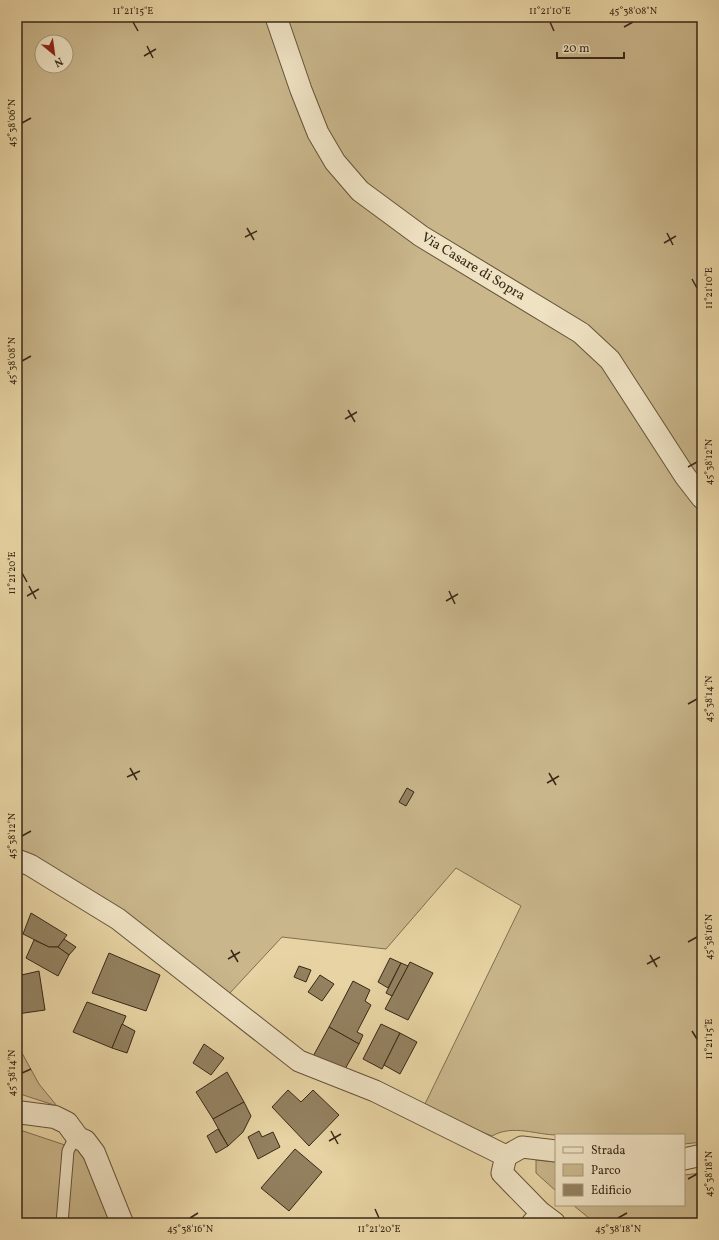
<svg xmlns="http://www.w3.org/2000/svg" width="719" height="1240" font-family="Vollkorn,serif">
<rect width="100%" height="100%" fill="#e7d3a3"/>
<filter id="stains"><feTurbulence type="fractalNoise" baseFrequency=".005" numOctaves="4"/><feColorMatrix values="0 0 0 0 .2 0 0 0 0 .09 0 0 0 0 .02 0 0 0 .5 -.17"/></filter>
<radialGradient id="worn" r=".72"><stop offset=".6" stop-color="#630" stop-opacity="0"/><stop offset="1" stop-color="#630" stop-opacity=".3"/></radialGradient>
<!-- green -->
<g fill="#c9b68b" stroke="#806f51" fill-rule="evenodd">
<path d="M 17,17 L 702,17 L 702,1142 L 684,1144 L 684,1135 C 642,1135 600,1136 558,1135 C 536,1135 513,1124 492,1136 L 423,1108 L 521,906 L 456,868 L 386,949 L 282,937 L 229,994 L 17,852 ZM 42,42 L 66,42 L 66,66 L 42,66 Z"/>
<path d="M 17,1044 L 39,1084 L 57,1106 L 17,1093 Z"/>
<path d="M 17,1129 L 86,1152 L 119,1223 L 17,1223 Z"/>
<path d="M 536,1160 L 556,1162 L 556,1191 L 536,1173 Z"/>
<path d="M 702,1173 L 702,1223 L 595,1223 L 573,1205 L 684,1205 L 684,1175 Z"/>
</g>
<!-- building -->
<g fill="#938160" stroke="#382817">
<path d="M 407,788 L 414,792 L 406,806 L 399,802 Z"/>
<path d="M 31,913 L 67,935 L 58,947 L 49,947 L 23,934 Z"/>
<path d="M 64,939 L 76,947 L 69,955 L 58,947 Z"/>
<path d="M 34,940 L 49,947 L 58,947 L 69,955 L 58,976 L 26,958 Z"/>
<path d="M 109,953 L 160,975 L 146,1011 L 92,993 Z"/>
<path d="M 390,958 L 401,963 L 388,988 L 378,982 Z"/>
<path d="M 410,962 L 433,973 L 408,1020 L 385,1009 Z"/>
<path d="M 401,963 L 408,966 L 392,996 L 386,993 Z"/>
<path d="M 299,966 L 311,970 L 306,982 L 294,977 Z"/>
<path d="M 39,971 L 45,1010 L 17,1014 L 17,976 Z"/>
<path d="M 320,975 L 334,984 L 322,1001 L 308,992 Z"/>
<path d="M 353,981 L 370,990 L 365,1001 L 371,1005 L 357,1032 L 363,1035 L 359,1044 L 329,1027 Z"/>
<path d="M 87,1002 L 126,1016 L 112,1048 L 73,1032 Z"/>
<path d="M 122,1024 L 135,1031 L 127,1053 L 112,1048 Z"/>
<path d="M 381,1024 L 400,1033 L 382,1069 L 363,1059 Z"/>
<path d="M 329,1027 L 359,1044 L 339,1080 L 311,1060 Z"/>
<path d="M 400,1033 L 417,1042 L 400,1074 L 384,1065 Z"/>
<path d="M 204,1044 L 224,1058 L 211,1075 L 193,1063 Z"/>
<path d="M 227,1072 L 244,1102 L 213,1119 L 196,1092 Z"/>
<path d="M 288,1090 L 301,1102 L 313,1090 L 339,1115 L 309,1146 L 272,1107 Z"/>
<path d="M 244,1102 L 251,1116 L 243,1132 L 228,1146 L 213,1119 Z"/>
<path d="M 218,1129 L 228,1146 L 216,1153 L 207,1136 Z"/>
<path d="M 259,1131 L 262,1137 L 273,1132 L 280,1147 L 258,1159 L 248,1137 Z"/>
<path d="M 295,1149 L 322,1172 L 289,1211 L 261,1188 Z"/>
</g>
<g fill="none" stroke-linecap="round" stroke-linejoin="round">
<!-- service casing -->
<g stroke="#64533a" stroke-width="13">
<path id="service" d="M 62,1223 L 68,1151 L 72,1143 L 78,1138"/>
</g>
<!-- minor casing -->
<g stroke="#64533a" stroke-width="23">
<g id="minor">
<path d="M 276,17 L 301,90 L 318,133 L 335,162 L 360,191 L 421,236 L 581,333 L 610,360 L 685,476 L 702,498"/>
<path d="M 17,860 L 30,865 L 118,919 L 299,1061 L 375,1091 L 506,1156"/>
<path d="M 506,1156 L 502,1173 L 542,1214"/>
<path d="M 506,1156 L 522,1147 L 556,1151"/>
<path d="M 684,1159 L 702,1155"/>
</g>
</g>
<!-- tertiary casing -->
<g stroke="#64533a" stroke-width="24">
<g id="tertiary">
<path d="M 17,1112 L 55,1117 L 67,1123 L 78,1138 L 85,1141 L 94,1153 L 122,1223"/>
<path d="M 533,1223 L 542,1214 L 554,1223"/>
</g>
</g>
<!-- service -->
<use href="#service" stroke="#efe2c3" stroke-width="11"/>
<!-- minor -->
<use href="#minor" stroke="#efe2c3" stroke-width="21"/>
<!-- tertiary -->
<use href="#tertiary" stroke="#efe2c3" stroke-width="22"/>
</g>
<!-- ticks -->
<path fill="none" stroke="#382817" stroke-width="1.5" d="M 133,22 L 138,31M 550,22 L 554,31M 624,27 L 633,22M 147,46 L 153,58M 144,56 L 156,49M 22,123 L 31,118M 247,228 L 254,240M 667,233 L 673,245M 245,237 L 257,231M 664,243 L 676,236M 692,279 L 697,288M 22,361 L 31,356M 348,410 L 355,422M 345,419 L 357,412M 688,467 L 697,462M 22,573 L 27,582M 29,586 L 36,599M 449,591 L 455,604M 27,596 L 39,589M 446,601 L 458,594M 688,704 L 697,699M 130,768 L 137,780M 549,773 L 556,785M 127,777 L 140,771M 547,783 L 559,776M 22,836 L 31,831M 688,942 L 697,937M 231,950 L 238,962M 650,955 L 657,967M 228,959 L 240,952M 647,964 L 660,957M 692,1031 L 697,1039M 22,1073 L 31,1069M 331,1131 L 338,1144M 329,1141 L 341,1134M 688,1179 L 697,1174M 375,1209 L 379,1218M 190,1218 L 198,1213M 618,1218 L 627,1213"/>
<g text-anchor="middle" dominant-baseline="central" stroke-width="3" stroke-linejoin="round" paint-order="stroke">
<!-- street labels -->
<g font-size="14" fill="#382817" stroke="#efe2c3">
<text transform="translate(473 267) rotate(31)">Via Casare di Sopra</text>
</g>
</g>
<!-- margin -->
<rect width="719" height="1240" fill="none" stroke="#e7d3a3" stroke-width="44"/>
<!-- legend -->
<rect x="555" y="1134" width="130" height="72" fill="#efe2c3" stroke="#a6987e"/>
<rect x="563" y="1147" width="20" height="6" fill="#efe2c3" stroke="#a6987e"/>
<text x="591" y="1154" font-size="12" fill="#382817">Strada</text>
<rect x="563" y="1164" width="20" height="12" fill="#c9b68b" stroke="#a6987e"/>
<text x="591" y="1174" font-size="12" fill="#382817">Parco</text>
<rect x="563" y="1184" width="20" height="12" fill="#938160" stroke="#a6987e"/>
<text x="591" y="1194" font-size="12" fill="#382817">Edificio</text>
<!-- north arrow -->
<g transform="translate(54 54) rotate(151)"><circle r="19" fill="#efe2c3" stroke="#a6987e"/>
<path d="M0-3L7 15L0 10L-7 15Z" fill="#8f2418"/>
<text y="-6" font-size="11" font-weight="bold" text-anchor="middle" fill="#382817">N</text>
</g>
<!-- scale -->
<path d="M557 52v6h67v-6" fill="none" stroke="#382817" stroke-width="2"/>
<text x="563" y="52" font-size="12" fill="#382817" stroke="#efe2c3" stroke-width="3" paint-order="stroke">20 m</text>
<rect x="22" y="22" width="675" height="1196" fill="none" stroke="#382817" stroke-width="1.5"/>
<g font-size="10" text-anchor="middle" fill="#382817">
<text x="133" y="14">11°21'15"E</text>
<text x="550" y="14">11°21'10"E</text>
<text x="633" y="14">45°38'08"N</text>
<text transform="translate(11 123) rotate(-90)" y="4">45°38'06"N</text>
<text transform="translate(708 288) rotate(-90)" y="4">11°21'10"E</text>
<text transform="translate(11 361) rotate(-90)" y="4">45°38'08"N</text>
<text transform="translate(708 462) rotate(-90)" y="4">45°38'12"N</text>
<text transform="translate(11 573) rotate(-90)" y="4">11°21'20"E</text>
<text transform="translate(708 699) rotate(-90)" y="4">45°38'14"N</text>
<text transform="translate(11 836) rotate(-90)" y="4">45°38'12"N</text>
<text transform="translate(708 937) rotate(-90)" y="4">45°38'16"N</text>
<text transform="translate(708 1039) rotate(-90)" y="4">11°21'15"E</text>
<text transform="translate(11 1073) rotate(-90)" y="4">45°38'14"N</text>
<text transform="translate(708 1174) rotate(-90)" y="4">45°38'18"N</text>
<text x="190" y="1232">45°38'16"N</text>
<text x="379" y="1232">11°21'20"E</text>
<text x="618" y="1232">45°38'18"N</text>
</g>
<rect width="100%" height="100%" filter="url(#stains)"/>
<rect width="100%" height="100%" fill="url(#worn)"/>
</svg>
